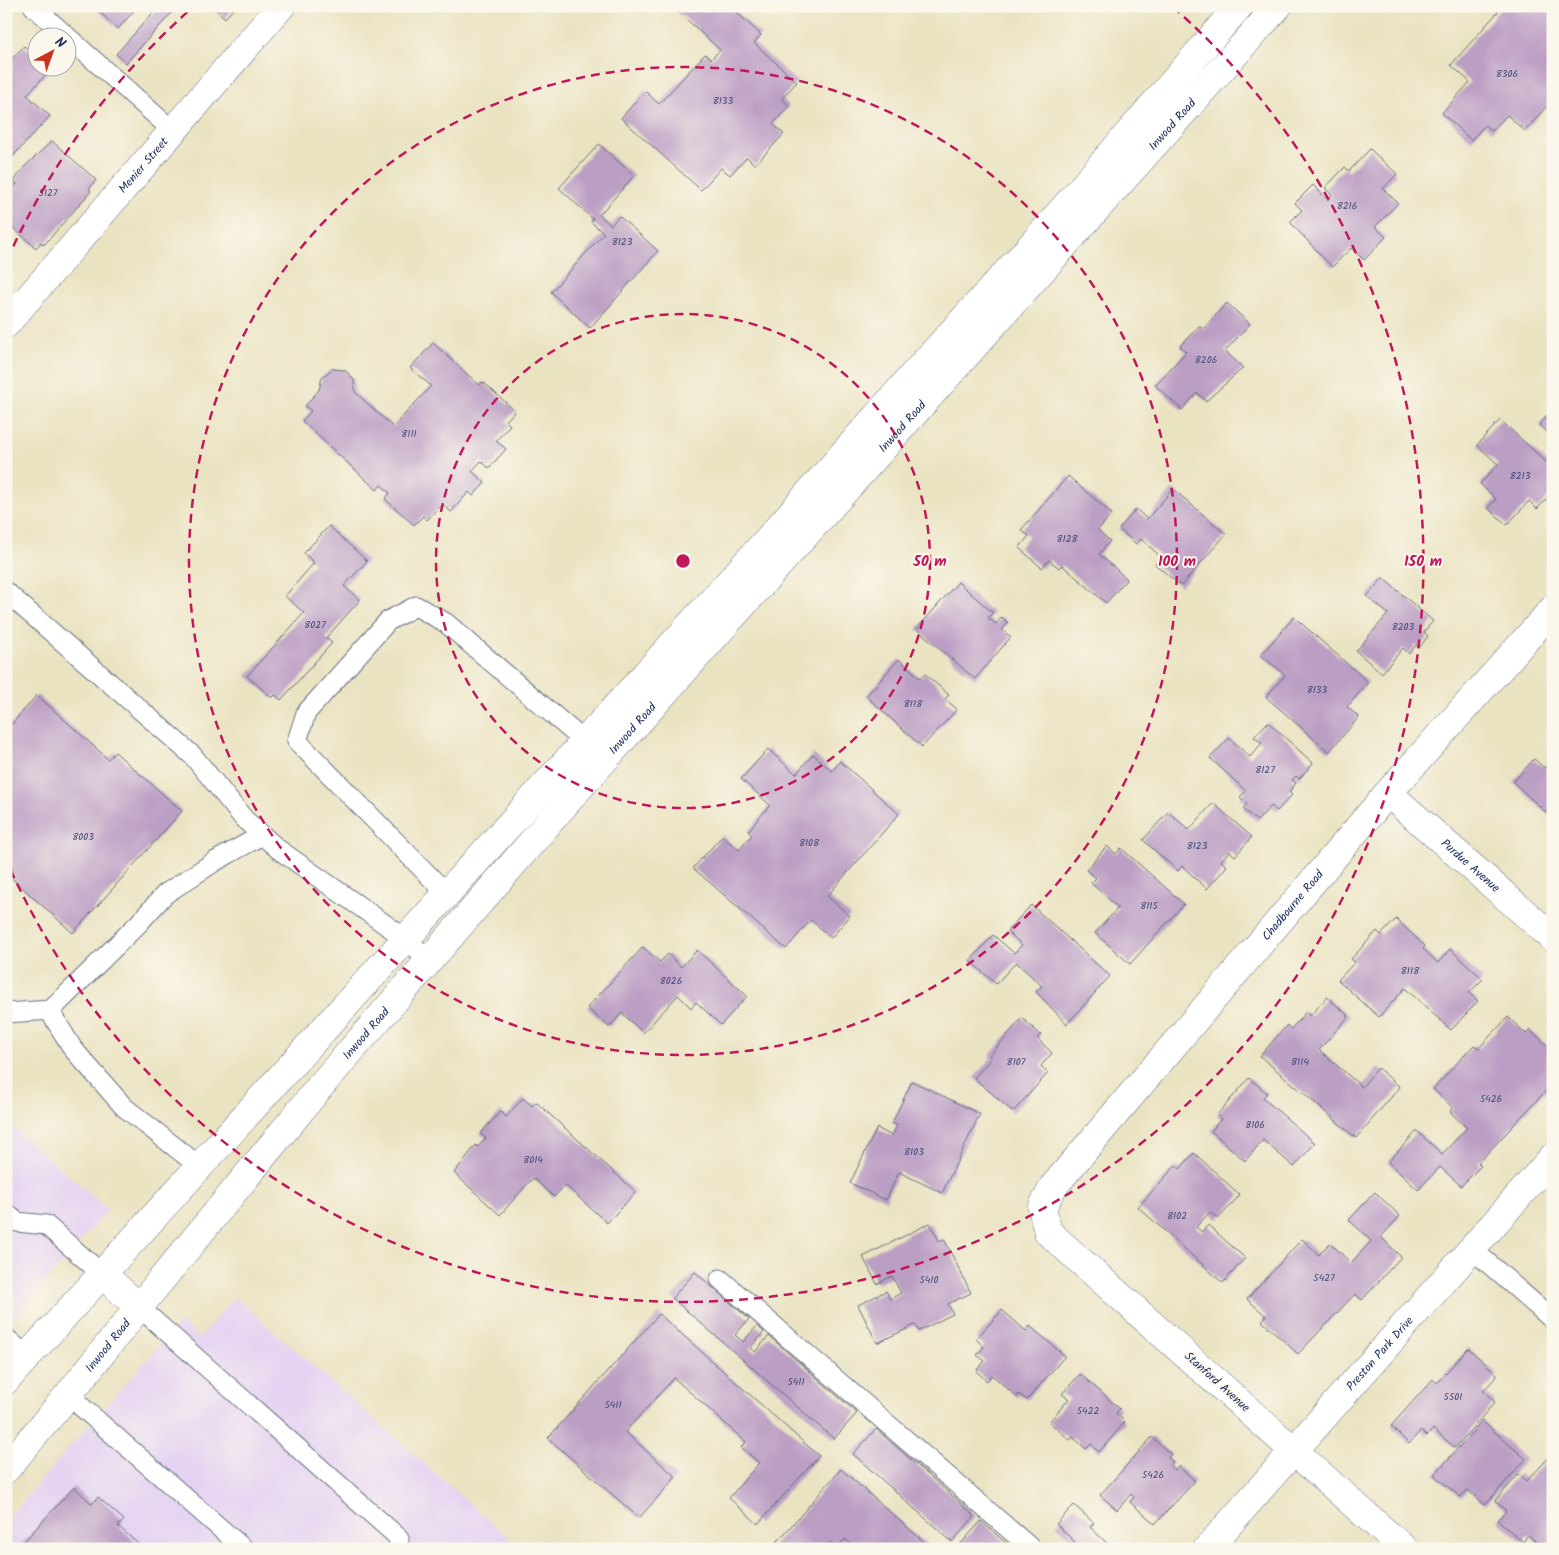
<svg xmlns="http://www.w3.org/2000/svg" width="1559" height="1555" font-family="Kalam,sans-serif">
<rect width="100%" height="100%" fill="#fbf7ec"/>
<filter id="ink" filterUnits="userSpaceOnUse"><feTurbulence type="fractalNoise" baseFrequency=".02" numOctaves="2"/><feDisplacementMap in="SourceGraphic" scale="10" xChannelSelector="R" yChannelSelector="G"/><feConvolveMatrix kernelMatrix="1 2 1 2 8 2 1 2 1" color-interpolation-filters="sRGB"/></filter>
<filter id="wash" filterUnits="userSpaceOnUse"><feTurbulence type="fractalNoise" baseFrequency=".0096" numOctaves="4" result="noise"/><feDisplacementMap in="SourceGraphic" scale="20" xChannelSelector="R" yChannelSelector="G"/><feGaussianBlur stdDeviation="1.12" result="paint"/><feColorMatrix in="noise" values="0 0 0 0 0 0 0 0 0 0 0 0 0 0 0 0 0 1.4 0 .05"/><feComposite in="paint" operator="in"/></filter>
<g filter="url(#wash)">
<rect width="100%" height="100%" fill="#eae3c2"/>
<!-- built -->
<g fill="#e4d3f2">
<path d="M 6,1121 L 108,1210 L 6,1327 Z"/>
<path d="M 235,1297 L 521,1549 L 6,1549 L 6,1520 L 180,1322 L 199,1338 Z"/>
</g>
<g id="blocks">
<!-- building -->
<g fill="#bb9ec4">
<path d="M 93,6 L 138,6 L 118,29 Z"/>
<path d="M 159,6 L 178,6 L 126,63 L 116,54 Z"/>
<path d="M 212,6 L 236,6 L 225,18 Z"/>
<path d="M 672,6 L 730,6 L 761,35 L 754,43 L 797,82 L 782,98 L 789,106 L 773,124 L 784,134 L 755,165 L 747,157 L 730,175 L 721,168 L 701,190 L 621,118 L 645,91 L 659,104 L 705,54 L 711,59 L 720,50 Z"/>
<path d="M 1503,6 L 1553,6 L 1553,99 L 1525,131 L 1507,115 L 1492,131 L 1485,125 L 1471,140 L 1442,113 L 1470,82 L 1451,65 Z"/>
<path d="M 24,46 L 38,58 L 38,68 L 48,68 L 50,70 L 27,95 L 50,116 L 6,164 L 6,65 Z"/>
<path d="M 52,141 L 96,180 L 89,189 L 91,191 L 44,245 L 41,242 L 36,248 L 6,222 L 6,196 L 17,184 L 14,182 L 21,170 Z"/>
<path d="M 599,144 L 634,176 L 599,215 L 611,225 L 619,216 L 658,251 L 590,328 L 551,292 L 604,233 L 591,222 L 593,219 L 559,188 Z"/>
<path d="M 1370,149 L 1397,174 L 1383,189 L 1398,203 L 1375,227 L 1386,237 L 1364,260 L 1351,248 L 1332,267 L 1290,222 L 1302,210 L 1295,203 L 1313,185 L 1328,200 L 1332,195 L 1325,188 L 1345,167 L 1349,171 Z"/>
<path d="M 1227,303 L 1250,324 L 1225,351 L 1243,368 L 1206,401 L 1197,393 L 1182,410 L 1155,385 L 1186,352 L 1180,346 L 1199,326 L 1203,329 Z"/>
<path d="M 433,343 L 479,385 L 483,382 L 515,411 L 506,421 L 510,425 L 496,441 L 506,449 L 489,468 L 481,461 L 472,471 L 485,483 L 473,496 L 469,492 L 451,512 L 442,504 L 427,520 L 423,516 L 414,525 L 385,499 L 390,493 L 381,485 L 377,490 L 302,421 L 311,411 L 305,406 L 319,390 L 322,377 L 332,369 L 345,370 L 354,380 L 355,392 L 393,427 L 431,386 L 410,368 Z"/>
<path d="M 1553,409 L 1553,437 L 1539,425 Z"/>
<path d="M 1500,420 L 1553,468 L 1553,492 L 1537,509 L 1529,501 L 1507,525 L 1488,508 L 1496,499 L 1480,484 L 1498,464 L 1477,445 Z"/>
<path d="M 1068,476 L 1112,514 L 1098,530 L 1110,541 L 1099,554 L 1127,579 L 1106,603 L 1062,565 L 1059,568 L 1049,560 L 1042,568 L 1019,548 L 1029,536 L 1021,530 Z"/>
<path d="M 1173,489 L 1226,534 L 1181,586 L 1155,564 L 1161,557 L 1141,539 L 1136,544 L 1119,529 L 1136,509 L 1147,519 Z"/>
<path d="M 329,526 L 367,561 L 344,586 L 360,600 L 326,638 L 332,643 L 281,700 L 275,695 L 272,698 L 247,676 L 304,613 L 285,596 L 314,563 L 304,553 Z"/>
<path d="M 1383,578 L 1433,621 L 1424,632 L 1428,636 L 1419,648 L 1416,645 L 1409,654 L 1403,648 L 1382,673 L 1356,651 L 1388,614 L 1367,596 Z"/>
<path d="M 958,582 L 993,613 L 988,618 L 996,624 L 1002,617 L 1008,623 L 1002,630 L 1011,637 L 975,679 L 917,629 Z"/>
<path d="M 1294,617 L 1368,682 L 1347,707 L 1359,717 L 1329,752 L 1266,697 L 1285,675 L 1261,655 Z"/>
<path d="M 899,659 L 920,678 L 925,674 L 949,695 L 945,699 L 957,709 L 922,747 L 866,696 Z"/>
<path d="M 37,695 L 108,759 L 115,752 L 182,811 L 73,933 L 7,874 L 13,868 L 6,862 L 6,719 L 12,724 Z"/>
<path d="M 1268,722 L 1313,763 L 1299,779 L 1296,776 L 1292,780 L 1296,783 L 1289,792 L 1292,795 L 1277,811 L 1271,806 L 1257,821 L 1243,809 L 1247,804 L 1240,797 L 1246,791 L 1210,758 L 1229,738 L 1250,757 L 1262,743 L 1254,737 Z"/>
<path d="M 768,749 L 796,774 L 813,754 L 832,771 L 840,761 L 899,814 L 827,896 L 850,916 L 831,938 L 811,920 L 786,949 L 693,868 L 722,836 L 739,850 L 752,835 L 748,831 L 770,805 L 741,779 Z"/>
<path d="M 1553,758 L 1553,817 L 1552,818 L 1513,782 L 1534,759 L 1544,768 Z"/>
<path d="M 1213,803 L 1252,837 L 1235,856 L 1229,851 L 1221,861 L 1227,866 L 1207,889 L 1182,866 L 1178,871 L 1143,840 L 1168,812 L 1189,830 Z"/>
<path d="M 1107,846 L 1116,854 L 1121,848 L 1184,904 L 1130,964 L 1095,933 L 1118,908 L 1091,883 L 1096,878 L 1086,870 Z"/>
<path d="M 1031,905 L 1110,976 L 1067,1024 L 1036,992 L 1042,986 L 1016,962 L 996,984 L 970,961 L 993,935 L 1014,953 L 1022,945 L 1007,931 Z"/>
<path d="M 1396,919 L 1425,946 L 1423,949 L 1438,963 L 1450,949 L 1483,979 L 1469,993 L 1478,1001 L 1451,1030 L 1405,988 L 1379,1017 L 1338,980 L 1355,962 L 1351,959 L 1377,931 L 1381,935 Z"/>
<path d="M 643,947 L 660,962 L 668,954 L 681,967 L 697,950 L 747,996 L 721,1025 L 696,1002 L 691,1008 L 678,995 L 643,1033 L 622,1013 L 609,1027 L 587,1008 Z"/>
<path d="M 1327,997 L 1349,1016 L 1319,1050 L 1362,1087 L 1378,1068 L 1400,1087 L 1356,1138 L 1260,1056 L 1287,1025 L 1291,1029 L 1306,1012 L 1310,1016 Z"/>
<path d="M 1508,1017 L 1526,1034 L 1530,1030 L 1551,1049 L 1546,1054 L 1553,1060 L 1553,1083 L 1478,1163 L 1481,1166 L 1461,1186 L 1440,1167 L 1418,1190 L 1388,1162 L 1417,1131 L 1442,1154 L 1467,1128 L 1450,1112 L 1453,1108 L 1433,1089 L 1474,1045 L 1479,1048 Z"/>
<path d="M 1022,1018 L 1041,1035 L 1037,1038 L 1052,1053 L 1041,1066 L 1048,1073 L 1013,1112 L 974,1078 L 991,1058 L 989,1056 Z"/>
<path d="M 1249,1078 L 1267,1093 L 1263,1098 L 1315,1143 L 1294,1167 L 1263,1140 L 1245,1161 L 1211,1131 L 1221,1119 L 1217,1115 Z"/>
<path d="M 912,1081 L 980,1114 L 942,1193 L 899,1172 L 886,1200 L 850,1183 L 877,1128 L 892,1136 L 897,1125 L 892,1123 Z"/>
<path d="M 523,1098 L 532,1106 L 536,1102 L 636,1192 L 607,1223 L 565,1185 L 554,1197 L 533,1178 L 500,1215 L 454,1173 L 476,1145 L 478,1147 L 486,1138 L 480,1134 L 501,1111 L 506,1117 Z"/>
<path d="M 1194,1153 L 1240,1195 L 1218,1219 L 1210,1212 L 1196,1227 L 1202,1232 L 1208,1225 L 1245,1258 L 1223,1283 L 1138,1207 L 1176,1165 L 1180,1169 Z"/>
<path d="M 1375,1192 L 1400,1216 L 1381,1237 L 1401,1257 L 1362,1300 L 1355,1294 L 1298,1354 L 1262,1321 L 1266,1316 L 1247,1299 L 1302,1239 L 1319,1255 L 1330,1243 L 1351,1263 L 1371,1241 L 1349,1220 Z"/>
<path d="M 930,1223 L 939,1241 L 944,1239 L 971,1293 L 948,1304 L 953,1314 L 919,1331 L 915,1325 L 877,1343 L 858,1305 L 886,1291 L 890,1299 L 901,1293 L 892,1276 L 877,1284 L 863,1257 Z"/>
<path d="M 695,1272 L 749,1319 L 735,1335 L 743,1342 L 757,1326 L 764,1332 L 750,1348 L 755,1352 L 769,1336 L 857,1413 L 834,1439 L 672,1298 Z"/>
<path d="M 1002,1310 L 1026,1331 L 1030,1326 L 1065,1356 L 1027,1400 L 1019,1394 L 1017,1397 L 992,1375 L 987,1381 L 976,1371 L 985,1361 L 977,1355 L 984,1347 L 976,1339 Z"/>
<path d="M 659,1314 L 819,1456 L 758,1524 L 729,1498 L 759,1463 L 741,1447 L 746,1442 L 674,1378 L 625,1432 L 676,1477 L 639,1518 L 548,1438 Z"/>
<path d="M 1468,1348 L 1498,1375 L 1483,1391 L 1495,1402 L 1455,1448 L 1433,1429 L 1427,1436 L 1421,1430 L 1409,1444 L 1391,1426 L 1433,1379 L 1437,1383 Z"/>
<path d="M 1080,1374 L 1120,1409 L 1116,1413 L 1125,1422 L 1099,1452 L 1091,1444 L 1086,1449 L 1073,1437 L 1070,1440 L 1049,1422 L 1069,1399 L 1062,1394 Z"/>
<path d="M 1482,1421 L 1526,1459 L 1485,1505 L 1468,1490 L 1460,1497 L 1434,1475 Z"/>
<path d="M 876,1429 L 975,1516 L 952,1542 L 853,1454 Z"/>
<path d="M 1152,1437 L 1171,1454 L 1168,1458 L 1173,1462 L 1170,1466 L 1175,1470 L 1178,1466 L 1195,1481 L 1155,1524 L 1130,1502 L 1134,1497 L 1131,1494 L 1117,1510 L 1100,1495 Z"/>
<path d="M 1553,1453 L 1553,1544 L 1549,1549 L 1544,1549 L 1528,1535 L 1523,1542 L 1498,1520 L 1506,1511 L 1495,1501 L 1519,1474 L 1527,1481 Z"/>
<path d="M 841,1469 L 932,1549 L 856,1549 L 845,1539 L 837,1548 L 830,1542 L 823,1549 L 771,1549 Z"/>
<path d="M 74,1487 L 92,1504 L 98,1497 L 124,1520 L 118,1526 L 144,1549 L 17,1549 Z"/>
<path d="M 1074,1505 L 1094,1523 L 1090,1527 L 1113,1549 L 1068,1549 L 1075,1542 L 1056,1524 Z"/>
<path d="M 981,1521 L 1013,1549 L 960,1549 L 958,1547 Z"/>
</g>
</g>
</g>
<g filter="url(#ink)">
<use href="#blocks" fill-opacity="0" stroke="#636e81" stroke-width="1"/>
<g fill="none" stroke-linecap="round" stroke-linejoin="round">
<!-- service casing -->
<g stroke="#636e81" stroke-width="21">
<g id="service">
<path d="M 33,6 L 173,131"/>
<path d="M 6,592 L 193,756 L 244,819 L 278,849 L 406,939 L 429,960"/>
<path d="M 447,894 L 297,741 L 306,713 L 388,621 L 416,606 L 446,623 L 585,742"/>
<path d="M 49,1010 L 73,1049 L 124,1107 L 199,1166"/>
<path d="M 6,1013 L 51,1010 L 139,923 L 165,894 L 214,862 L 262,835"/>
<path d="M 6,1213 L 17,1222 L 46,1225 L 102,1274"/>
<path d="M 1472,1249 L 1553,1320"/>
<path d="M 720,1279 L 1032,1549"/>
<path d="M 139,1307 L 399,1538 L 398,1549"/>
<path d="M 6,1338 L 27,1356"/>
<path d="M 68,1395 L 244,1549"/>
</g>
</g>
<!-- minor casing -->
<g stroke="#636e81" stroke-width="29">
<g id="minor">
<path id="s1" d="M 6,324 L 281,6"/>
<path id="s2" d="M 1388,793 L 1553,938"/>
<path id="s3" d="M 1207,1549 L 1553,1157"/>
<path id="s4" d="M 1404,1549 L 1048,1232 L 1042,1208 L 1053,1187 L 1388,793 L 1553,609"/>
</g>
</g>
<!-- secondary casing -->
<g stroke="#636e81" stroke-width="29">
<g id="secondary">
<path d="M 102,1274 L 139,1307"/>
<path d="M 6,1380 L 770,537 L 913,375 L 1039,237 L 1239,6"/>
<path id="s5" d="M 6,1469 L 68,1395 L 139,1307 L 323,1083 L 564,805 L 1278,6"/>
</g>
</g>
<!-- service -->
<use href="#service" stroke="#fff" stroke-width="19"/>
<!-- minor -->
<use href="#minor" stroke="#fff" stroke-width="28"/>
<!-- secondary -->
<use href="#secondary" stroke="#fff" stroke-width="28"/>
</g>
</g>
<!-- distance rings -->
<g fill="none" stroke="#c2185b" stroke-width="2.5" stroke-dasharray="9 6">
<circle cx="683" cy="561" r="247"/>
<circle cx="683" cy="561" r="494"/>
<path d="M7 260A740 740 0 0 1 193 7M1173 7A740 740 0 1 1 7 862"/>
</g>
<g text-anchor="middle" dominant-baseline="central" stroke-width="4" stroke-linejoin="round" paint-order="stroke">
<!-- number labels -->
<g font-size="10" fill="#434b78">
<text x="1507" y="74">8306</text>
<text x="723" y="101">8133</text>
<text x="48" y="193">5127</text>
<text x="1347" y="206">8216</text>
<text x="622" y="242">8123</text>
<text x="1206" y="360">8206</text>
<text x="409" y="434">8111</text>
<text x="1520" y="476">8213</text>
<text x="1067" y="539">8128</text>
<text x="315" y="625">8027</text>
<text x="1403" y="627">8203</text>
<text x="1317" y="690">8133</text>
<text x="913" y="704">8118</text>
<text x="1265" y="770">8127</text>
<text x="83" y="837">8003</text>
<text x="809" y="843">8108</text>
<text x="1197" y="846">8123</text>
<text x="1149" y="906">8115</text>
<text x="1410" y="971">8118</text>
<text x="671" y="981">8026</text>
<text x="1016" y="1062">8107</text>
<text x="1300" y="1062">8114</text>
<text x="1491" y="1099">5426</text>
<text x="1255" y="1125">8106</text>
<text x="914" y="1152">8103</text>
<text x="533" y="1160">8014</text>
<text x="1177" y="1216">8102</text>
<text x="1324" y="1278">5427</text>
<text x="929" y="1280">5410</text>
<text x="796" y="1382">5411</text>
<text x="1453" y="1397">5501</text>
<text x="613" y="1405">5411</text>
<text x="1088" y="1411">5422</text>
<text x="1153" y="1475">5426</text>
</g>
<!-- street labels -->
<g font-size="12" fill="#1b2f5e" stroke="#fbf7ec">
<text stroke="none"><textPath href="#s5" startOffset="1780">Inwood Road</textPath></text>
<text stroke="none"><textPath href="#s1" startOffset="210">Menier Street</textPath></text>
<text stroke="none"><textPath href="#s5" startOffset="1375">Inwood Road</textPath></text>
<text stroke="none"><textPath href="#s5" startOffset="970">Inwood Road</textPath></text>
<text stroke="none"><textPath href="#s2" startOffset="110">Purdue Avenue</textPath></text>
<text stroke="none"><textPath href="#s4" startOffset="895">Chadbourne Road</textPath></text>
<text stroke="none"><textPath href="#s5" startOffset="565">Inwood Road</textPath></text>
<text stroke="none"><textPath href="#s5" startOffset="160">Inwood Road</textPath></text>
<text stroke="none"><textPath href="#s3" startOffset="261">Preston Park Drive</textPath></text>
<text transform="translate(1217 1382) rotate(42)">Stanford Avenue</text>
</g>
</g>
<circle cx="683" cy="561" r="8" fill="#c2185b" stroke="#fbf7ec" stroke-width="2.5"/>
<g font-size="15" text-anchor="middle" font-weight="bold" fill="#c2185b" stroke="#fbf7ec" stroke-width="4" stroke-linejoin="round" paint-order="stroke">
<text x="930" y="566">50 m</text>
<text x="1177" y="566">100 m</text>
<text x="1423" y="566">150 m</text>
</g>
<!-- margin -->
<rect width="1559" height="1555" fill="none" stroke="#fbf7ec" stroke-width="25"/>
<!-- north arrow -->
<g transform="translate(52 52) rotate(41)"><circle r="24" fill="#fbf7ec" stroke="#a1a7b3"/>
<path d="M0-4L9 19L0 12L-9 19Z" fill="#c8321e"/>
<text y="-8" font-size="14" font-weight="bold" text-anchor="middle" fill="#1b2f5e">N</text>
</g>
</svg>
